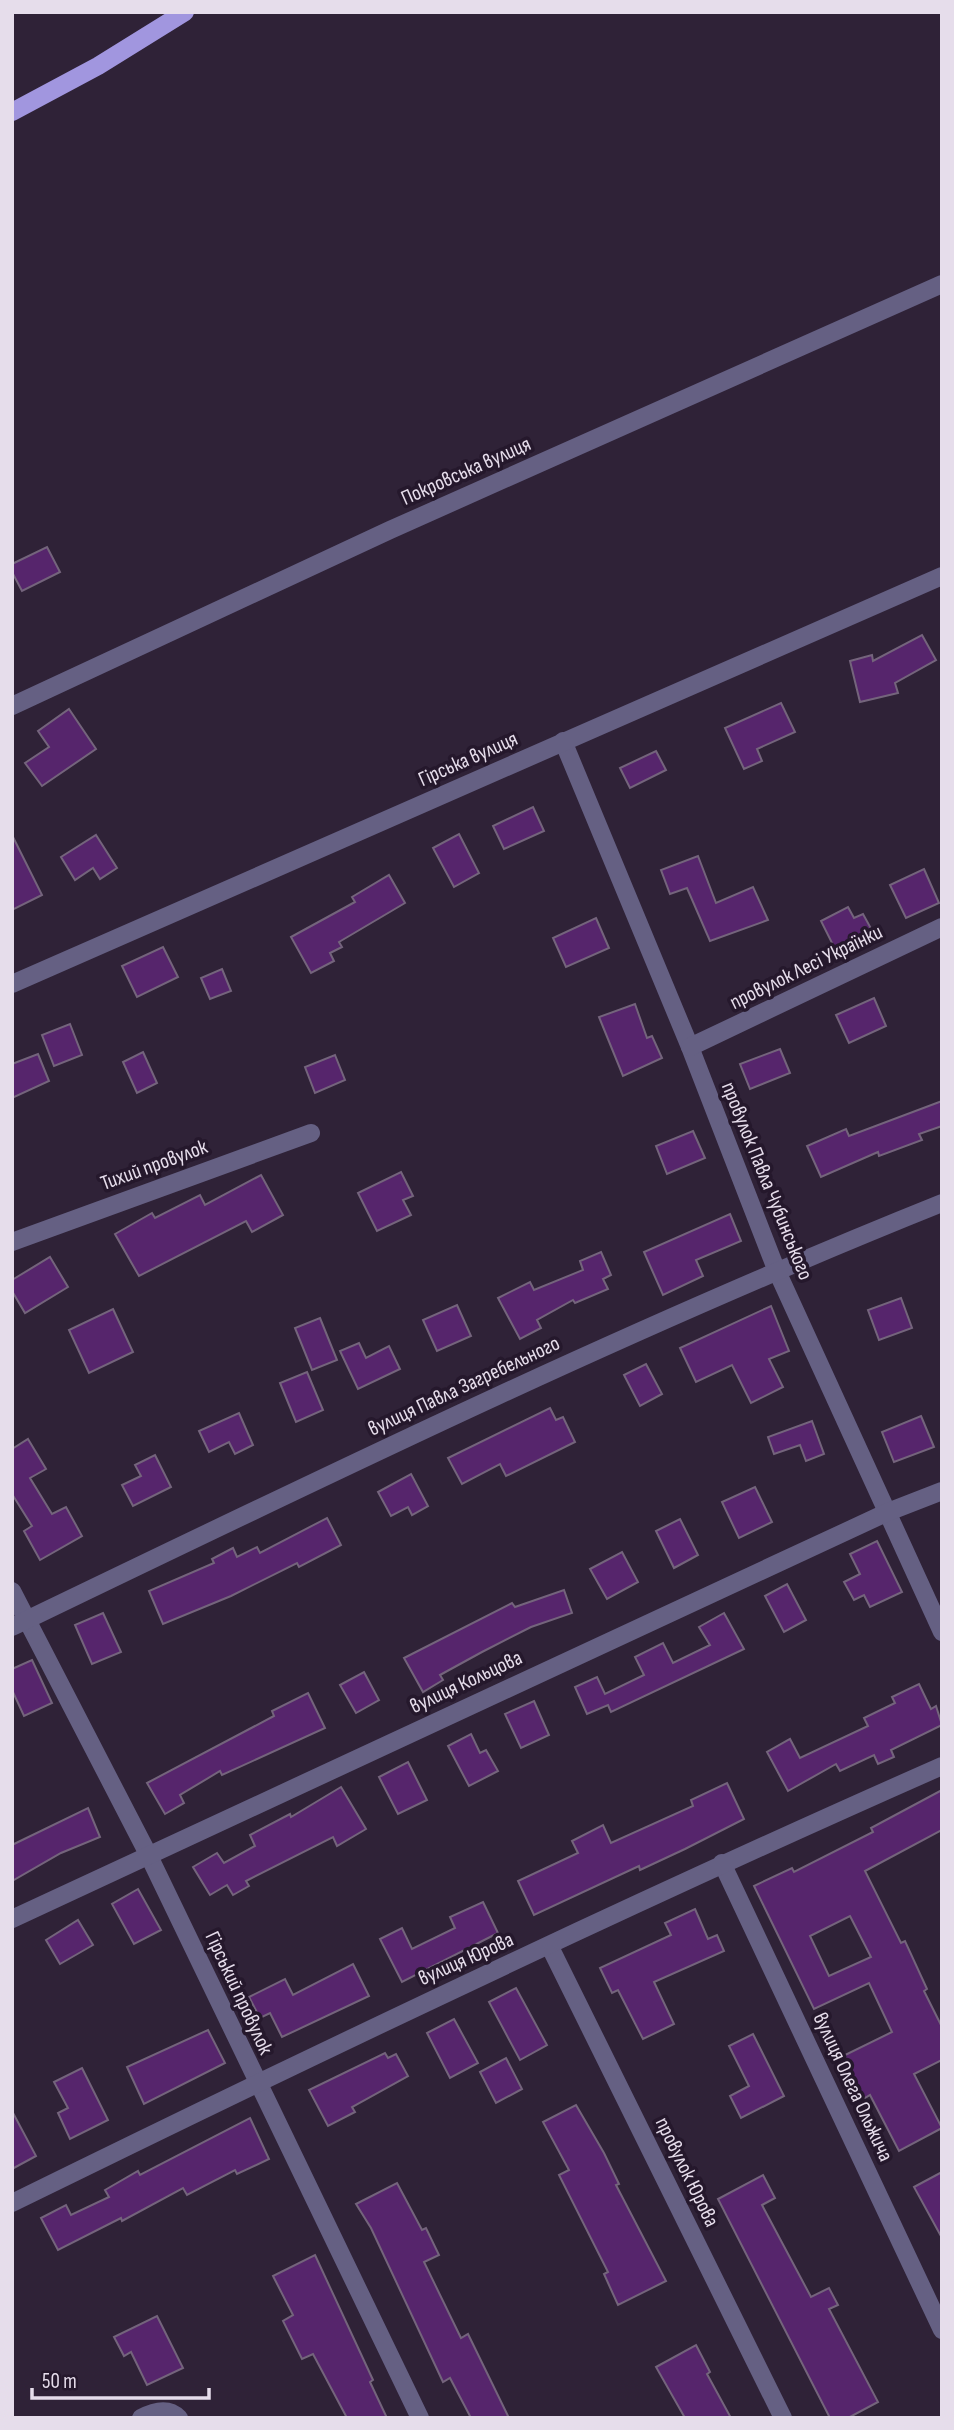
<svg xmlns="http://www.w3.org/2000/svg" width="954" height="2430" font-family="'Sofia Sans Condensed',sans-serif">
<rect width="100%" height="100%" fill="#2f2237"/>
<!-- building -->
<g fill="#56256c" stroke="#74647c" stroke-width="2" fill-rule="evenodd">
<path d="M 47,547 L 60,572 L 22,591 L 12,572 L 12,564 Z"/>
<path d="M 922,635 L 936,660 L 895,683 L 898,693 L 860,702 L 850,661 L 872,655 L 873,661 Z"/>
<path d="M 781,703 L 795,732 L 757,749 L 762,761 L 744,769 L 725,728 Z"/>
<path d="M 69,709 L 96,749 L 42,786 L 25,763 L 49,747 L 38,731 Z"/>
<path d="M 656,751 L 666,770 L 630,788 L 620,768 Z"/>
<path d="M 533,807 L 544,831 L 504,849 L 493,826 Z"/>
<path d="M 459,834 L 479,873 L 454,887 L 433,848 Z"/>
<path d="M 12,835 L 42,895 L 12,910 Z"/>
<path d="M 96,835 L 117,868 L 100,879 L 93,868 L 75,880 L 61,857 Z"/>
<path d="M 698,856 L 716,903 L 753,887 L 768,920 L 710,941 L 687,888 L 670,894 L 661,870 Z"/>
<path d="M 924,869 L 939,903 L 906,918 L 890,885 Z"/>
<path d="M 389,875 L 405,903 L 339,942 L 342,947 L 330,953 L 334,961 L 311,973 L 291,937 L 355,902 L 352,897 Z"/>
<path d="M 848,907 L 854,918 L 863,914 L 874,934 L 837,953 L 821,921 Z"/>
<path d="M 596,918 L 609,948 L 566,967 L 553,938 Z"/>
<path d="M 163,947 L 178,977 L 137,997 L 122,966 Z"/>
<path d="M 222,969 L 231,991 L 210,999 L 201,978 Z"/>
<path d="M 874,998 L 886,1026 L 849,1043 L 836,1015 Z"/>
<path d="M 635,1004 L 647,1038 L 652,1036 L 662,1058 L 623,1076 L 599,1017 Z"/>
<path d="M 70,1024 L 82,1055 L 54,1066 L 42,1035 Z"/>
<path d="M 780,1049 L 790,1073 L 750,1089 L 740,1064 Z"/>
<path d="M 143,1052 L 157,1083 L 137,1093 L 123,1062 Z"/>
<path d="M 38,1054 L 49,1081 L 12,1098 L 12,1064 Z"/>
<path d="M 335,1055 L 345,1080 L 315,1093 L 305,1067 Z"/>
<path d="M 942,1101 L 942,1126 L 919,1134 L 922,1140 L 879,1156 L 878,1152 L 821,1177 L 807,1146 L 846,1129 L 849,1136 Z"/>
<path d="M 693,1131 L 705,1158 L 667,1174 L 656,1146 Z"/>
<path d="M 401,1172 L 413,1196 L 403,1200 L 411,1215 L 377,1231 L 358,1193 Z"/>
<path d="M 261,1175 L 283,1215 L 252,1232 L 246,1221 L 139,1276 L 115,1234 L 152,1213 L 155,1218 L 200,1195 L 205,1205 Z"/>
<path d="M 730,1214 L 741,1241 L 696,1260 L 703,1276 L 663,1295 L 644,1252 Z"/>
<path d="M 601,1252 L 611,1275 L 603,1279 L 608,1289 L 575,1303 L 573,1300 L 537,1320 L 541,1328 L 520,1339 L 498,1298 L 530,1282 L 534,1290 L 583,1270 L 580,1261 Z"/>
<path d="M 50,1257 L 68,1287 L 25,1313 L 12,1291 L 12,1280 Z"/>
<path d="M 901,1298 L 912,1328 L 879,1340 L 868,1310 Z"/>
<path d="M 457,1305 L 471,1336 L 437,1351 L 423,1320 Z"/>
<path d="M 771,1306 L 789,1351 L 769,1359 L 783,1387 L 751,1403 L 732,1365 L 696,1382 L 680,1348 Z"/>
<path d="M 113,1309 L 133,1352 L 89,1373 L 69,1330 Z"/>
<path d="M 320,1318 L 337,1360 L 312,1370 L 295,1328 Z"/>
<path d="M 359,1343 L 366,1358 L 389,1346 L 400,1369 L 358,1389 L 340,1351 Z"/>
<path d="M 646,1364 L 662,1394 L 640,1406 L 624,1375 Z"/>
<path d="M 307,1372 L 323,1410 L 296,1422 L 280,1383 Z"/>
<path d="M 550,1408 L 556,1420 L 563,1417 L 575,1442 L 506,1476 L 500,1464 L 462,1484 L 448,1458 Z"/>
<path d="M 239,1413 L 253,1445 L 235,1454 L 229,1442 L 209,1452 L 199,1431 Z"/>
<path d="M 921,1416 L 934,1447 L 894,1462 L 882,1432 Z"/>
<path d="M 812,1421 L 824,1454 L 806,1461 L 800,1445 L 774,1454 L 768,1437 Z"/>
<path d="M 28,1439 L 46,1469 L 30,1478 L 52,1514 L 66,1507 L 82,1536 L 40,1560 L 24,1531 L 32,1526 L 12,1494 L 12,1449 Z"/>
<path d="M 155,1455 L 171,1487 L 133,1506 L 122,1485 L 141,1476 L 135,1465 Z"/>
<path d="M 411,1474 L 428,1506 L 412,1515 L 408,1507 L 391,1516 L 378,1492 Z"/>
<path d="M 755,1487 L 772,1522 L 739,1538 L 722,1502 Z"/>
<path d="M 327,1518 L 341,1545 L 299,1567 L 297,1563 L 231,1596 L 163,1624 L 149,1591 L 214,1563 L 212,1559 L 233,1548 L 237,1557 L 257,1547 L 260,1553 Z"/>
<path d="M 680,1519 L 698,1555 L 674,1568 L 656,1531 Z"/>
<path d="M 877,1541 L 902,1592 L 870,1607 L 864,1595 L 854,1600 L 844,1582 L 860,1574 L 850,1554 Z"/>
<path d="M 622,1552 L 638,1582 L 607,1599 L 590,1569 Z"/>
<path d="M 787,1584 L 806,1620 L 784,1632 L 765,1596 Z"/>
<path d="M 564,1590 L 572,1613 L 531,1627 L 482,1652 L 440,1675 L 443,1680 L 423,1692 L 404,1658 L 512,1603 L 515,1607 Z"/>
<path d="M 103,1613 L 121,1652 L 92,1664 L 75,1625 Z"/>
<path d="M 724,1613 L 744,1649 L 611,1712 L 608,1705 L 587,1714 L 575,1687 L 597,1677 L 605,1694 L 644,1675 L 635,1657 L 663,1643 L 673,1663 L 710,1645 L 699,1627 Z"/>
<path d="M 32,1660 L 52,1703 L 24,1716 L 12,1690 L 12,1669 Z"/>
<path d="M 364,1672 L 379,1700 L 356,1713 L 340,1685 Z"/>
<path d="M 919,1684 L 931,1709 L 936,1706 L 942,1725 L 891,1750 L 894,1757 L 878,1764 L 874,1755 L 840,1771 L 836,1764 L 788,1791 L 767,1752 L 790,1739 L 800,1758 L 868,1726 L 864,1718 L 895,1703 L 892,1697 Z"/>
<path d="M 308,1693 L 325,1728 L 222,1775 L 220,1771 L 180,1795 L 184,1803 L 165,1814 L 147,1783 L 274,1716 L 272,1711 Z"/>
<path d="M 534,1701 L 549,1735 L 521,1748 L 505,1714 Z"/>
<path d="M 471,1734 L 480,1753 L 486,1750 L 498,1771 L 469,1786 L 448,1746 Z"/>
<path d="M 408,1762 L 427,1800 L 398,1814 L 379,1777 Z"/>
<path d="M 727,1783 L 744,1819 L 685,1849 L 640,1870 L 639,1866 L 534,1915 L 518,1881 L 578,1853 L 572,1841 L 603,1825 L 611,1843 L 693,1806 L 691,1800 Z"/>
<path d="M 341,1787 L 366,1829 L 337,1846 L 333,1837 L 246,1881 L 249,1886 L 233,1895 L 227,1885 L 210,1895 L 193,1867 L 217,1853 L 224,1863 L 255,1846 L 250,1835 L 290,1814 L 291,1817 Z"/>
<path d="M 942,1790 L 942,1830 L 865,1871 L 901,1943 L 905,1941 L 927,1989 L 924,1991 L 942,2027 L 942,2060 L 914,2074 L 942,2128 L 899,2151 L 870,2095 L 860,2101 L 839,2058 L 892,2032 L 869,1983 L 814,2009 L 754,1886 L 792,1868 L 794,1872 L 873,1832 L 871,1828 ZM 850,1916 L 871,1957 L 829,1976 L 810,1936 Z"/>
<path d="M 88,1808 L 100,1837 L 61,1853 L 12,1881 L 12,1845 Z"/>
<path d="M 138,1889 L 161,1930 L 134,1944 L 112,1904 Z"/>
<path d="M 483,1902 L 498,1933 L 402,1982 L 380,1939 L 402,1928 L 412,1949 L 455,1928 L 450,1917 Z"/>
<path d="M 695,1909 L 708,1939 L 717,1935 L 724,1951 L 654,1982 L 674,2024 L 643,2039 L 618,1990 L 612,1993 L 600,1968 L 671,1935 L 665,1923 Z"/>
<path d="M 78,1920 L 93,1945 L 60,1964 L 46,1940 Z"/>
<path d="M 353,1964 L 369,1996 L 282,2037 L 270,2013 L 260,2018 L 249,1997 L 285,1979 L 293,1995 Z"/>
<path d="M 516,1988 L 547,2045 L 520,2060 L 489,2002 Z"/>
<path d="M 454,2019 L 478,2063 L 450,2078 L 427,2033 Z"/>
<path d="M 208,2030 L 225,2063 L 144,2104 L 127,2067 Z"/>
<path d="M 753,2034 L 784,2096 L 741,2118 L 730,2096 L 749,2086 L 729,2046 Z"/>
<path d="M 385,2053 L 388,2058 L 396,2054 L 408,2076 L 352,2107 L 355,2112 L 328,2126 L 309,2090 Z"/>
<path d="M 506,2058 L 522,2089 L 496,2103 L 480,2072 Z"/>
<path d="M 82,2068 L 108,2120 L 70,2139 L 58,2113 L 68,2108 L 54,2082 Z"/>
<path d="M 576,2105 L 604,2153 L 619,2184 L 616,2185 L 666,2281 L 618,2305 L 604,2274 L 608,2272 L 559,2175 L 569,2170 L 543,2122 Z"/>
<path d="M 12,2111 L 36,2156 L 12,2169 Z"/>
<path d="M 250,2118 L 269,2159 L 237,2174 L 235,2170 L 187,2195 L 183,2188 L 122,2221 L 121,2218 L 58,2250 L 41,2218 L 66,2205 L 71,2215 L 109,2197 L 105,2190 L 138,2171 L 140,2175 Z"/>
<path d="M 942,2172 L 942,2238 L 914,2187 Z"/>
<path d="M 763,2175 L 775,2198 L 762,2205 L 811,2297 L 829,2288 L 838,2305 L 829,2309 L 878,2402 L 848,2418 L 830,2418 L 718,2199 Z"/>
<path d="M 397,2183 L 422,2230 L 426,2228 L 439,2255 L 424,2262 L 461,2338 L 468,2334 L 509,2418 L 471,2418 L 450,2378 L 443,2382 L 371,2228 L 356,2204 Z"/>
<path d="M 315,2255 L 373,2380 L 370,2382 L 387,2418 L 347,2418 L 313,2354 L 302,2359 L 283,2321 L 293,2315 L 273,2276 Z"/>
<path d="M 157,2316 L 183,2368 L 147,2385 L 131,2352 L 124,2356 L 114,2337 Z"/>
<path d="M 696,2345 L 710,2372 L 707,2374 L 731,2418 L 685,2418 L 656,2367 Z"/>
</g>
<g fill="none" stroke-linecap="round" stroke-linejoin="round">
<!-- minor -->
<g stroke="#656083" stroke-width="18">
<path d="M 12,706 L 390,530 L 942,284"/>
<path d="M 563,741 L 690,1047 L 776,1269 L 942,1632"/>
<path d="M 12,984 L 942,576"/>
<path d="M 690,1047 L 942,927"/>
<path d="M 12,1242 L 311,1133"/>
<path d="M 12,1591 L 148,1854 L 420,2418"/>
<path d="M 12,1627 C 319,1479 625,1330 942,1203"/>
<path d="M 722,1863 L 942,2330"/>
<path d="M 12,1919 L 888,1512 L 942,1491"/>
<path d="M 550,1947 L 783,2418"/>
<path d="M 12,2203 C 319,2052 629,1904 942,1766"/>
<path d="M 141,2418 C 154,2411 168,2407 179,2418"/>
</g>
<!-- major -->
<path stroke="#a196df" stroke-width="18" d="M 12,112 L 98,66 L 185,12"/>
</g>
<g text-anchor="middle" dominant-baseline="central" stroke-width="7" stroke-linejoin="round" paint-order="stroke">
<!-- street labels -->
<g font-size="21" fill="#e6ddeb" stroke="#25182c">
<text transform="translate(466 471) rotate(-24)">Покровська вулиця</text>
<text transform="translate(468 759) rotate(-24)">Гірська вулиця</text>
<text transform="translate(806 967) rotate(-26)">провулок Лесі Українки</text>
<text transform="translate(154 1165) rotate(-20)">Тихий провулок</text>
<text transform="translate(767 1181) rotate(68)">провулок Павла Чубинського</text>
<text transform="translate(464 1386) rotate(-25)">вулиця Павла Загребельного</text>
<text transform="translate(466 1682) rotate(-25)">вулиця Кольцова</text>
<text transform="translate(466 1959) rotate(-24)">вулиця Юрова</text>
<text transform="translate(239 1993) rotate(65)">Гірський провулок</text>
<text transform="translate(853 2087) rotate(65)">вулиця Олега Ольжича</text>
<text transform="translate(687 2172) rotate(64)">провулок Юрова</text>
</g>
</g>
<!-- border -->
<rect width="954" height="2430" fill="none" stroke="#e6ddeb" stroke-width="28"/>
<!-- scale -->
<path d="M32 2388v10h177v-10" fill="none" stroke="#e6ddeb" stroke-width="3.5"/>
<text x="42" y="2388" font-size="21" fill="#e6ddeb" stroke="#25182c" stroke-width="5" paint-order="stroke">50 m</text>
</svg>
